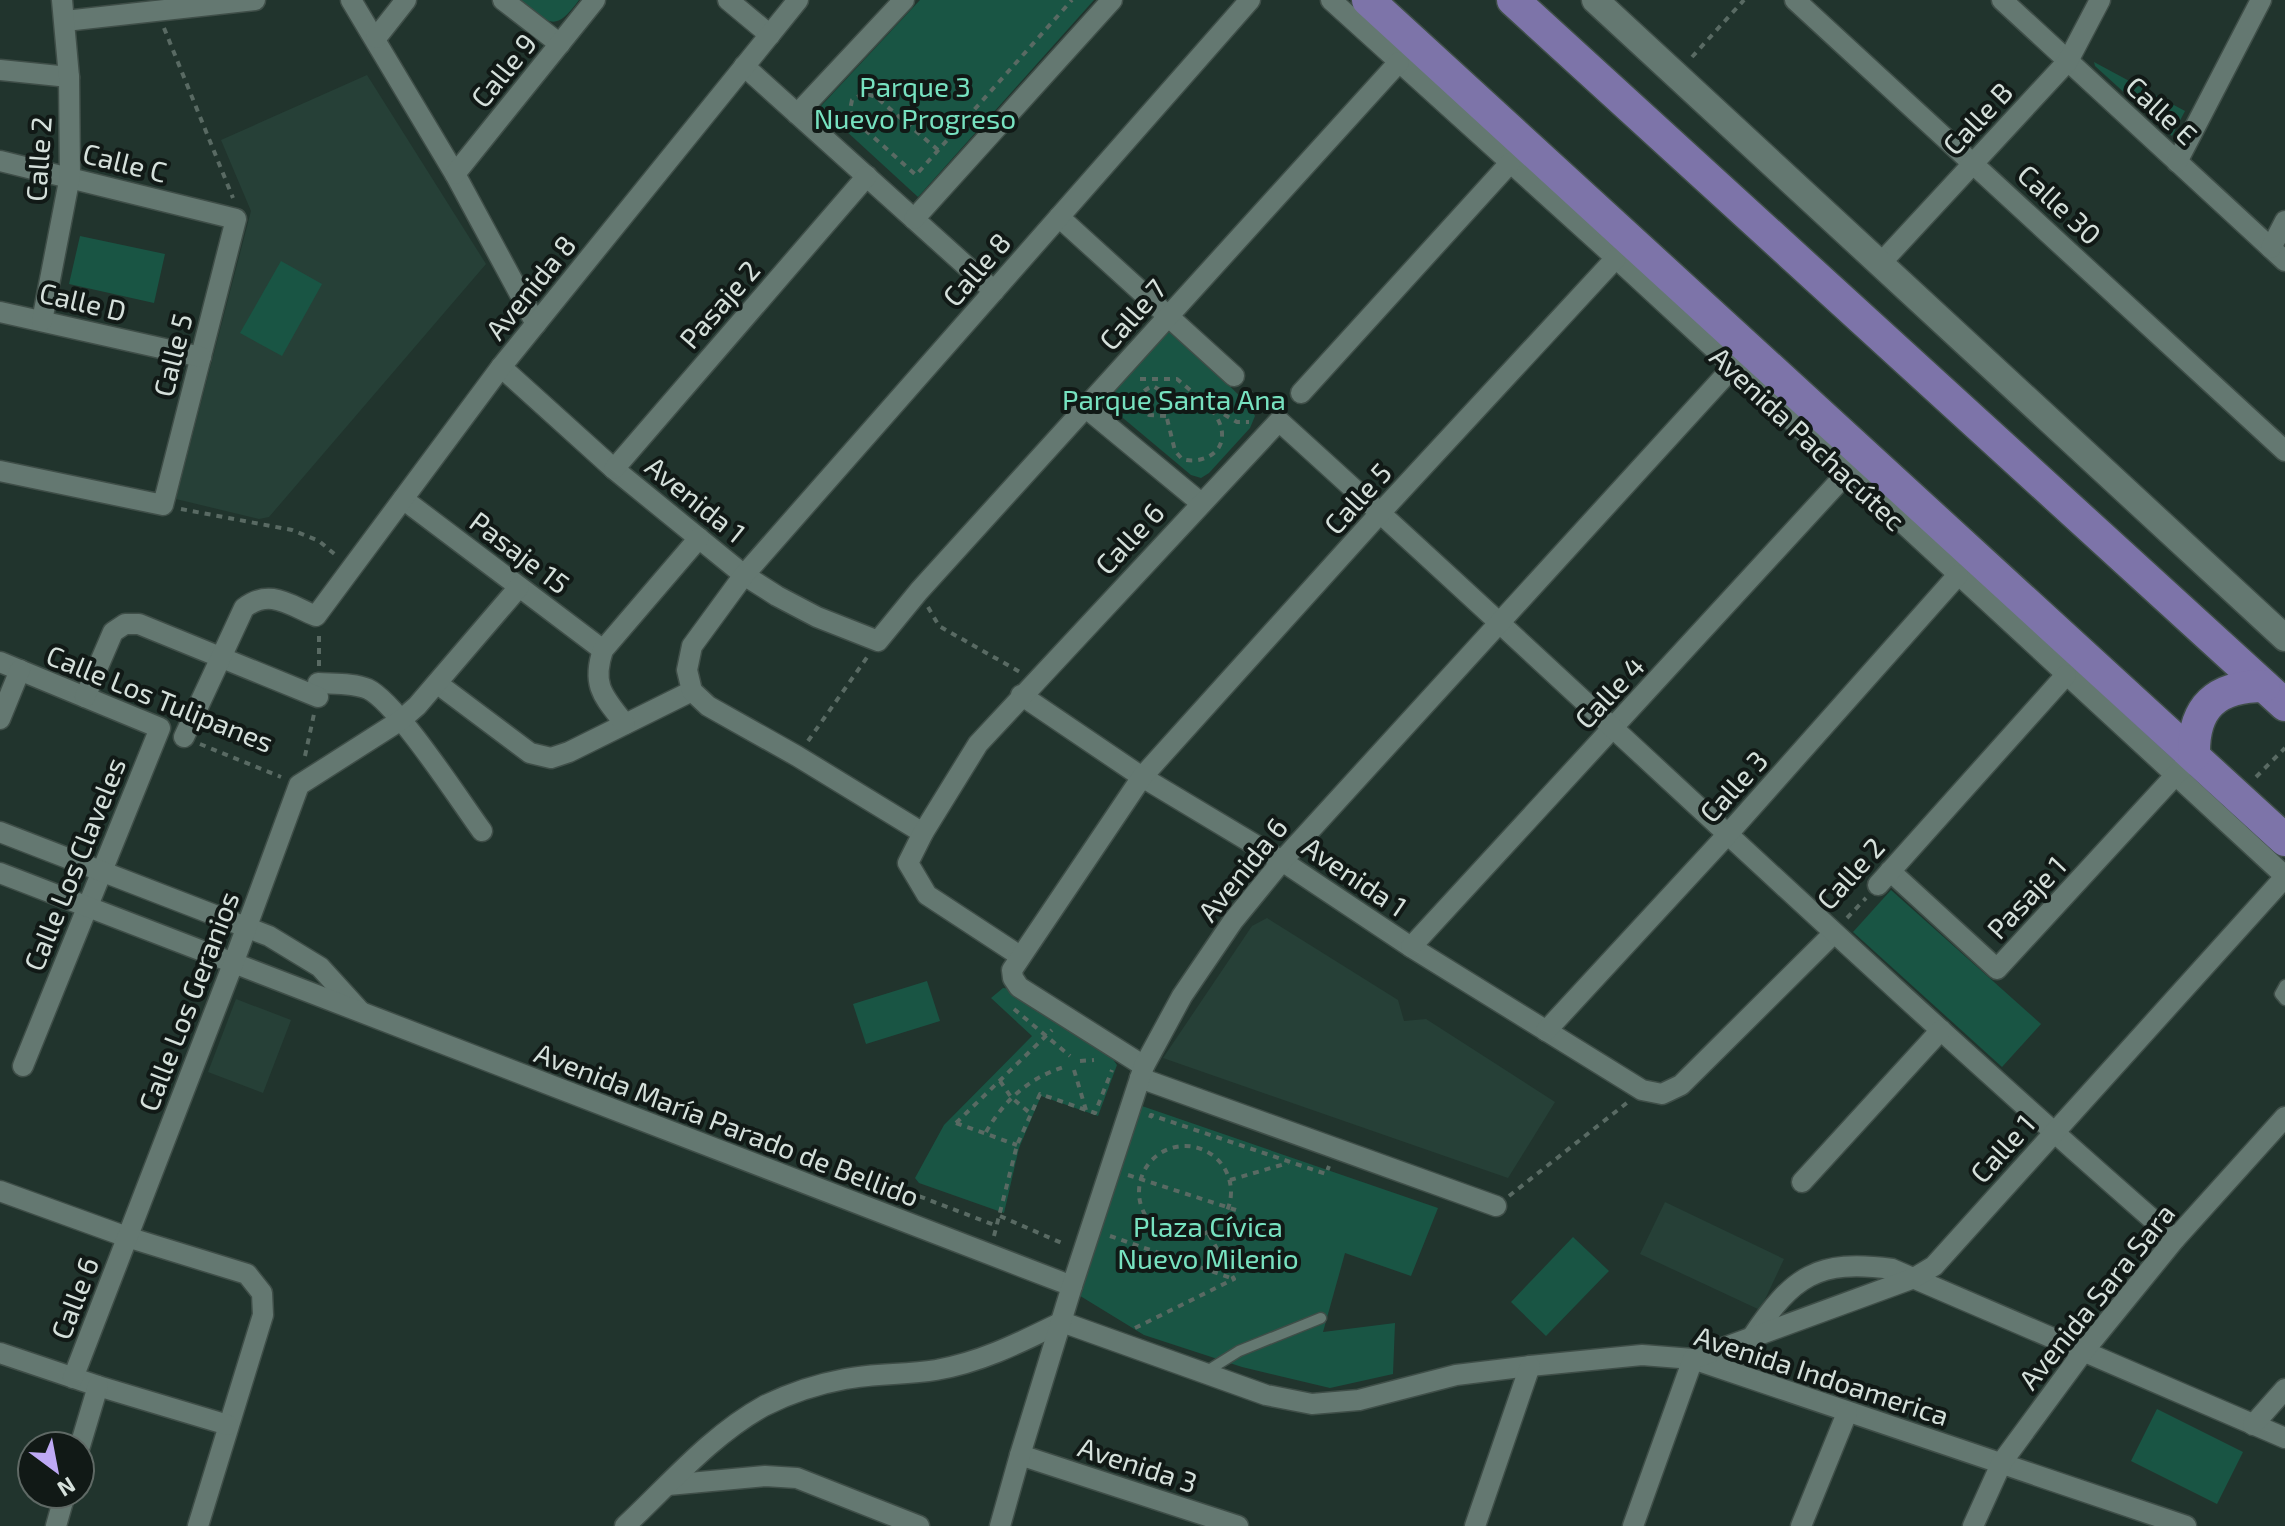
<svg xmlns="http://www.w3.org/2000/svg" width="2285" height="1526" font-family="'Exo 2',sans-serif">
<rect width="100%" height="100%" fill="#21342d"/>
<!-- built -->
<g fill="#264037">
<path d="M 367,75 L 486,264 L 269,517 L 259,519 L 176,499 L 251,211 L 221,140 Z"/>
<path d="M 1267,918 L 1398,1000 L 1404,1021 L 1426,1019 L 1555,1102 L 1508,1178 L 1163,1058 L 1252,926 Z"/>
<path d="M 236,999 L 291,1020 L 263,1093 L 208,1072 Z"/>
<path d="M 1665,1202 L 1784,1259 L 1760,1310 L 1640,1254 Z"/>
</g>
<!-- green -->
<g fill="#195544">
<path d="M 519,0 L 579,0 C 553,35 550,22 519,0 Z"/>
<path d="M 920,0 L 1094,0 L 918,197 L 820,107 Z"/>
<path d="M 2094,62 L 2185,111 L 2172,136 L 2095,66 Z"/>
<path d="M 80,236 L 165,254 L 154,303 L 69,284 Z"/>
<path d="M 281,261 L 322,284 L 282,356 L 240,333 Z"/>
<path d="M 1173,331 L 1249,405 L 1255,416 L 1250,428 L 1209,473 L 1201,478 L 1191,475 L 1111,408 L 1110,396 L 1114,388 L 1167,333 Z"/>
<path d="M 1891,890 L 2041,1024 L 2002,1067 L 1853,932 Z"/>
<path d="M 927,981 L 940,1021 L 866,1044 L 853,1004 Z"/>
<path d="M 1003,988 L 1014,989 L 1112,1058 L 1117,1065 L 1098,1116 L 1041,1096 L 1019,1148 L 1004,1213 L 919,1183 L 915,1178 L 944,1125 L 1032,1036 L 991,998 Z"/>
<path d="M 1139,1105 L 1438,1208 L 1411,1276 L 1345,1253 L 1323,1332 L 1395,1323 L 1393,1374 L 1330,1388 L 1242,1367 L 1144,1335 L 1077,1294 Z"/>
<path d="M 1573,1237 L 1609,1271 L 1546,1336 L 1511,1302 Z"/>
<path d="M 2157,1409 L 2243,1452 L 2217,1504 L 2131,1461 Z"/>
</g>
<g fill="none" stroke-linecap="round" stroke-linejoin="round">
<!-- service casing -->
<g stroke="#3f4e48" stroke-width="13">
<g id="service">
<path d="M 2285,985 L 2280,994 L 2285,1000"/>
<path d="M 1204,1373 L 1239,1351 L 1321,1318"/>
</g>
</g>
<!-- minor casing -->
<g stroke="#3f4e48" stroke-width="23">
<g id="minor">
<path d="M 351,0 L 455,174 L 536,324"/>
<path d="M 503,0 L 560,44"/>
<path d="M 728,0 L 770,35"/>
<path d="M 1331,0 L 1616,258 L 2285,876"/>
<path d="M 1795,0 L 2285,451"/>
<path d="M 2002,0 L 2285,261"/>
<path d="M 65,21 L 255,0"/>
<path d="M 376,38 L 406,0"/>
<path d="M 744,66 L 994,291"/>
<path d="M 0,70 L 69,77"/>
<path d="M 797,114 L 904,0"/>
<path d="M 0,161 L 236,219 L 163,505 L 0,471"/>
<path d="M 2177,162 L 2261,0"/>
<path d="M 455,174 L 595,0"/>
<path d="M 1059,217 L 1234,376"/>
<path d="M 914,219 L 1112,0"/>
<path d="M 2271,248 L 2285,221"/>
<path d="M 1880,264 L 2068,61 L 2100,0"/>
<path d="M 0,312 L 201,357"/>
<path d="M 42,321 L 70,176 L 69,77 L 62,0"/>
<path d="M 501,367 L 614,469 L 744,575 L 777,596 L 817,617 L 878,641 L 919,591 L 1399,62"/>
<path d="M 1301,393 L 1510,163"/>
<path d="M 1085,407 L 1201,503"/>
<path d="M 614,469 L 867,176"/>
<path d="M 403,499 L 603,650"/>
<path d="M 0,662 L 160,728 L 23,1066"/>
<path d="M 318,683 C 334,684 354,683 368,689 C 397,703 460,801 482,831"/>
<path d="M 438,684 L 530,753 L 551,758 L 569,752 L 692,691"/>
<path d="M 1021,695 L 1142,777 L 1282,861 L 1411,947 L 1642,1090 L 1662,1094 L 1681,1085 L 1834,933"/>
<path d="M 85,697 L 113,632 L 125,624 L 139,624 L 318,697"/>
<path d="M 0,719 L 20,670"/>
<path d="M 625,724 C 604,697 591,686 603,650 L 699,538"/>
<path d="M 184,737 L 244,608 C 270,588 289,605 316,616 L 501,367 L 798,0"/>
<path d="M 0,832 L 269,936 L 320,967 L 360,1011"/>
<path d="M 923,833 L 797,756 L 708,706 L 692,691 L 687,670 L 692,646 L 744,575 L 1250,0"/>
<path d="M 1890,871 L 1997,969 L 2183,767"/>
<path d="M 0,873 L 1072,1286"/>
<path d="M 1878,885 L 2066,675"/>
<path d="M 1411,947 L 1846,474"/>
<path d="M 1020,956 L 927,895 L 908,863 L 923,833 L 978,744 L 1279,421 C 1579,692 1870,973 2175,1239"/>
<path d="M 1546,1031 L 1727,835 L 1958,575"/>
<path d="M 1144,1066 L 1019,987 L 1013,978 L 1012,970 L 1142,777 L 1381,512 L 1616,258"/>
<path d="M 1140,1078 L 1496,1206"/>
<path d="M 1802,1182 L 1941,1030"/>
<path d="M 0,1191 L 127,1237 L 247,1274 L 262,1293 L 263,1315 L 198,1526"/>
<path d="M 1752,1337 C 1793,1276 1817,1259 1892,1269 L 2285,1438"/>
<path d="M 0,1353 L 98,1386 L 228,1425"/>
<path d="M 73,1378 L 233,964 L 299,785 L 401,720 L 417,706 L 519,587"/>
<path d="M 2253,1425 L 2285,1389"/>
<path d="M 80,1446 L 98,1386"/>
<path d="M 1020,1455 L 1238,1526"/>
<path d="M 668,1485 L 765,1476 L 797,1478 L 919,1526"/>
<path d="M 56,1526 L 65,1494"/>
<path d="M 625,1526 C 668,1486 711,1435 764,1406 C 788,1394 818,1384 845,1379 C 875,1373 906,1375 936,1370 C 982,1362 1021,1342 1062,1322 L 1266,1395 L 1312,1404 L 1359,1400 L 1456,1375 L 1530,1366 L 1642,1355 L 1693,1359 L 2186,1526"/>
<path d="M 1000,1526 L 1020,1455 L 1072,1286 L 1144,1066 L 1182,996 L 1233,921 L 1282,861 L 1732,368"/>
<path d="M 1475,1526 L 1530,1366"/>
<path d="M 1633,1526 L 1693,1359 L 1914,1278 L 1934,1266 L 2285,877"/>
<path d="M 1801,1526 L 1847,1413"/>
<path d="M 1973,1526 L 2002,1462 L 2083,1352 L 2175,1239 L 2285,1117"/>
</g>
</g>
<!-- tertiary casing -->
<g stroke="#3f4e48" stroke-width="29">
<path id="tertiary" d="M 1595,0 L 2285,638"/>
</g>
<!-- primary casing -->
<g stroke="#3f4e48" stroke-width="35">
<g id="primary">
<path d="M 1368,0 L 2285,840"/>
<path d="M 1513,0 L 2285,705"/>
<path d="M 2194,755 C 2193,707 2216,686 2264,686"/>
</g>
</g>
<!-- path -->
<g stroke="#596a63" stroke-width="4" stroke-dasharray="6 6" stroke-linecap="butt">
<path d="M 164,28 L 233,198"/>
<path d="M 1692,57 L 1744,0"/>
<path d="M 938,150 L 876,97 L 864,93 L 852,100 L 850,110 L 854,120 L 916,175 L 1072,0"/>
<path d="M 1140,379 L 1177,379 L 1208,405 L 1237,422 L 1249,422"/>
<path d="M 1247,389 L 1266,408"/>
<path d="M 1166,416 L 1149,415 L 1138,406 C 1137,397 1144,389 1153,386 L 1160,390 L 1175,451 L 1182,459 C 1198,464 1221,456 1222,437 C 1223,425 1216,416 1210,407"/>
<path d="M 181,509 L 292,530 L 319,541 L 338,557"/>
<path d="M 928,607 L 939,626 L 1020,672"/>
<path d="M 319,666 L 319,634"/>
<path d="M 808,741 L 868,656"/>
<path d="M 200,744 L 281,777"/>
<path d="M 305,756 L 314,714"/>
<path d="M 2256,777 L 2285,748"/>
<path d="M 1847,918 L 1866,898"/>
<path d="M 1014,1009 L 1070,1056"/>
<path d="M 1080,1061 L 1094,1060"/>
<path d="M 1074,1070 L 1086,1110"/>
<path d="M 1000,1081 L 1011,1097 L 1031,1114"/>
<path d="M 1150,1118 L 1151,1115 L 1326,1174 L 1329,1166"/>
<path d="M 956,1123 L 1052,1030"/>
<path d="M 956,1123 L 1017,1145"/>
<path d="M 986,1132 C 1005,1099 1030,1077 1067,1066"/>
<circle cx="1185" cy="1192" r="46"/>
<path d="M 1128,1175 L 1236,1210"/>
<path d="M 1230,1180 L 1288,1163"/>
<path d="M 891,1196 L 895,1187 L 997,1226"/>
<path d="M 1509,1196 L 1628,1102"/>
<path d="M 1000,1216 L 1064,1244"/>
<path d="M 994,1236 L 1017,1145 L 1040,1094 L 1095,1113 L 1112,1070"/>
<path d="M 1110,1236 L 1234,1279"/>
<path d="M 1135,1328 L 1234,1279 L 1208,1233"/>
</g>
<!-- service -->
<use href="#service" stroke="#647871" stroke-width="10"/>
<!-- minor -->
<use href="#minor" stroke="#647871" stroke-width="20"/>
<!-- tertiary -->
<use href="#tertiary" stroke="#647871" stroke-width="26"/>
<!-- primary -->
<use href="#primary" stroke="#7d74a9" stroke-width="32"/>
</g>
<g text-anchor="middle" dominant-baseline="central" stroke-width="8" stroke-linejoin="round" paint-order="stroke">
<!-- street labels -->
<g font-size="28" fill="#d5e0db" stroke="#111916">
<text transform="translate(503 70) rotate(-51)">Calle 9</text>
<text transform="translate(2162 110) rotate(43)">Calle E</text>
<text transform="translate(1977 118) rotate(-47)">Calle B</text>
<text transform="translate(38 159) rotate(-86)">Calle 2</text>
<text transform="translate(125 162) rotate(14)">Calle C</text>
<text transform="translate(2060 204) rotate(43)">Calle 30</text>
<text transform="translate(976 269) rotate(-49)">Calle 8</text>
<text transform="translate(530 287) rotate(-51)">Avenida 8</text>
<text transform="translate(83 301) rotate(13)">Calle D</text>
<text transform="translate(719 304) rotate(-49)">Pasaje 2</text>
<text transform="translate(1132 314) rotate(-48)">Calle 7</text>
<text transform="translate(172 355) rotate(-76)">Calle 5</text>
<text transform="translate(1808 438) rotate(43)">Avenida Pachacútec</text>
<text transform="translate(1357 498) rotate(-48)">Calle 5</text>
<text transform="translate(696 499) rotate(39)">Avenida 1</text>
<text transform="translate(1129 538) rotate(-47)">Calle 6</text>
<text transform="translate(520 552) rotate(37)">Pasaje 15</text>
<text transform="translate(1609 692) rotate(-47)">Calle 4</text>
<text transform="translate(160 698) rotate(22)">Calle Los Tulipanes</text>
<text transform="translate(1733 786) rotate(-48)">Calle 3</text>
<text transform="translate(74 864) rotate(-68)">Calle Los Claveles</text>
<text transform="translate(1242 869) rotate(-51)">Avenida 6</text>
<text transform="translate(1850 873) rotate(-48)">Calle 2</text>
<text transform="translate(1355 876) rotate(34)">Avenida 1</text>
<text transform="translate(2026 897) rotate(-47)">Pasaje 1</text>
<text transform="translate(188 1001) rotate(-69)">Calle Los Geranios</text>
<text transform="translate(727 1124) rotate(21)">Avenida María Parado de Bellido</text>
<text transform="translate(2002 1148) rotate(-48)">Calle 1</text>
<text transform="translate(2096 1296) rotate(-51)">Avenida Sara Sara</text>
<text transform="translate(74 1298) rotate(-69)">Calle 6</text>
<text transform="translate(1822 1375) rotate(18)">Avenida Indoamerica</text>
<text transform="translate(1138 1464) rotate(18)">Avenida 3</text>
</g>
<!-- park labels -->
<g font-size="28" fill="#77e2c0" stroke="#111916">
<text x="915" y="86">Parque 3<tspan x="915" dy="32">Nuevo Progreso</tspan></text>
<text x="1174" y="399">Parque Santa Ana</text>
<text x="1208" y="1226">Plaza Cívica<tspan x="1208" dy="32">Nuevo Milenio</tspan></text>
</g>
</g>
<!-- north arrow -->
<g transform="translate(56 1470) rotate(148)"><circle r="38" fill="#111916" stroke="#5f6965" stroke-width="2"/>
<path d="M0-6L14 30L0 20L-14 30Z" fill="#bea9f5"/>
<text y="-12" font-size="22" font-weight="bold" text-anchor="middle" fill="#d5e0db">N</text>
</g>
</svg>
